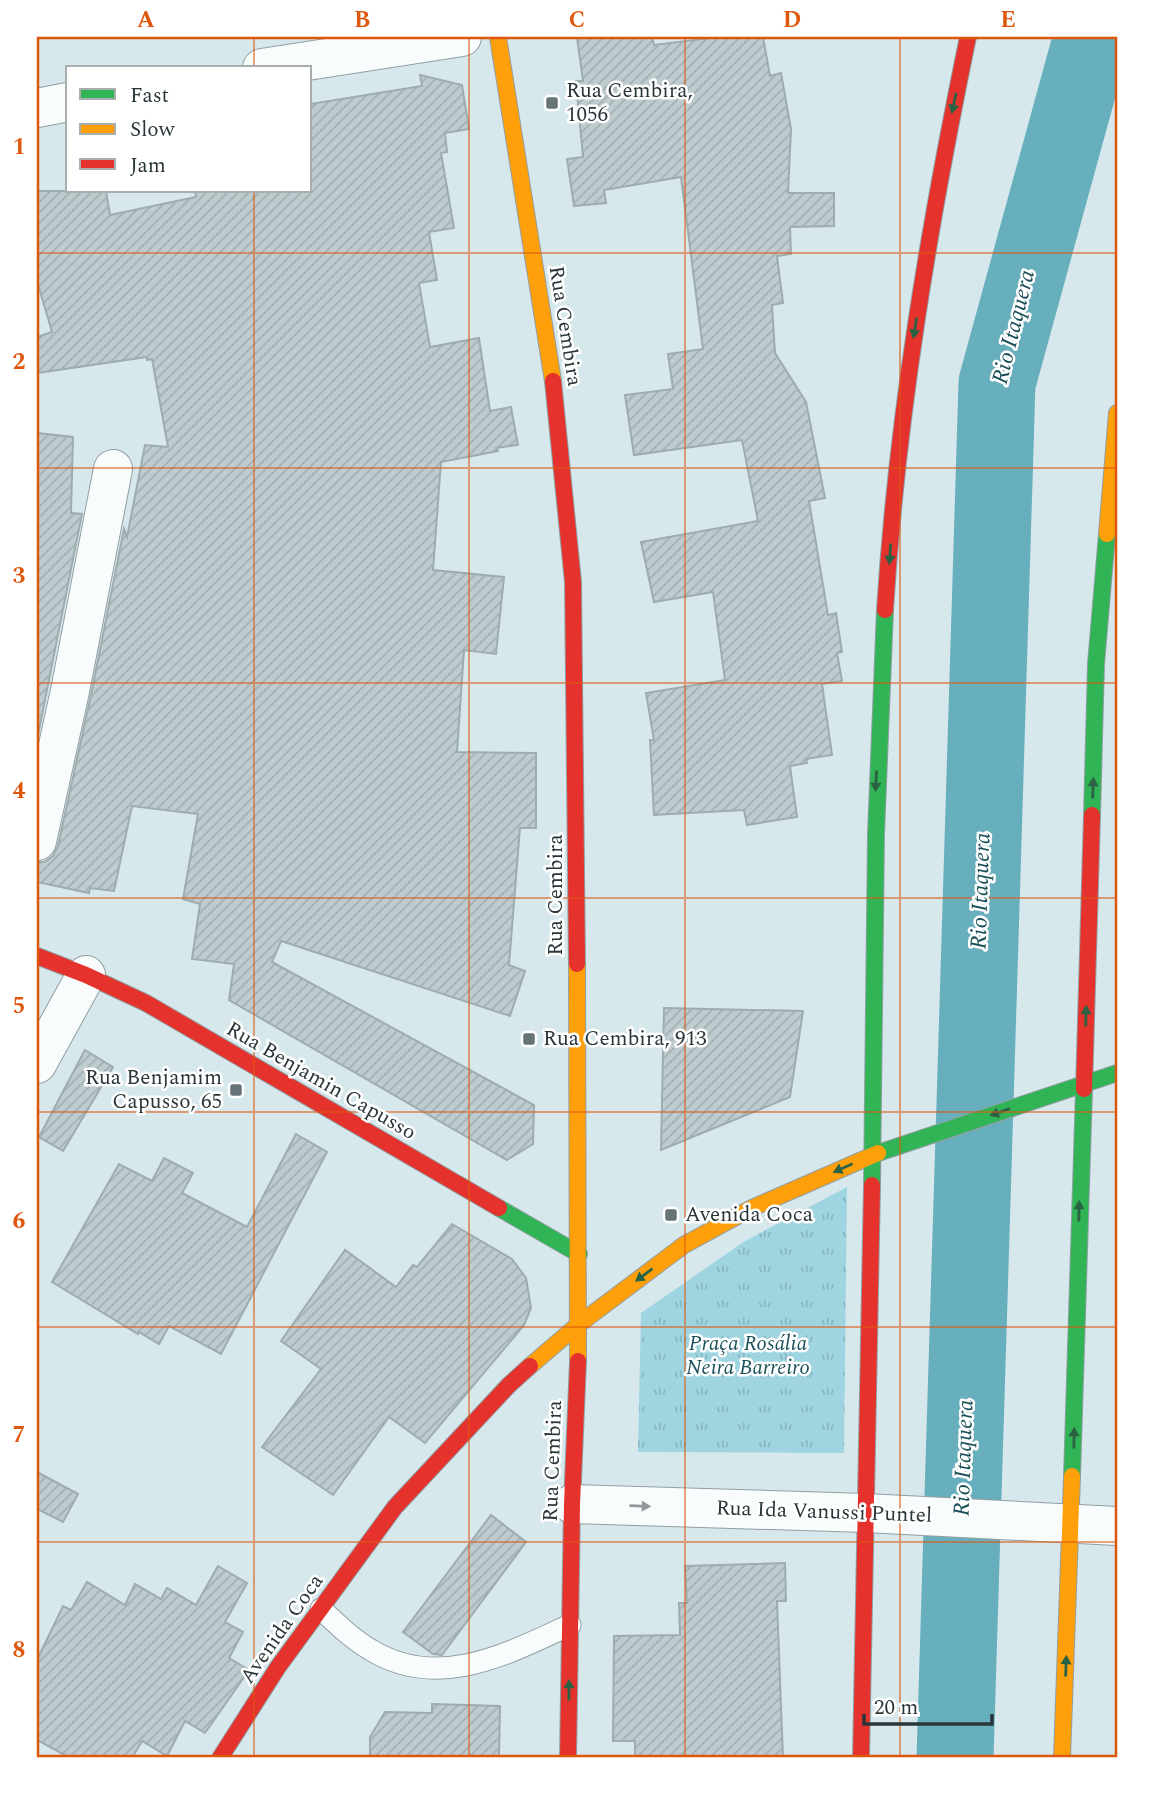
<svg xmlns="http://www.w3.org/2000/svg" width="1154" height="1795" font-family="Spectral,serif">
<defs>
<pattern id="grass-tufts" width="24" height="20" patternUnits="userSpaceOnUse" patternTransform="scale(1.75)"><rect width="24" height="20" fill="#9ed5e1"/><path d="M3 7l-1-3M5 7V3M7 7l1-3M15 17l-1-3M17 17v-4M19 17l1-3" fill="none" stroke="#88b7c2"/></pattern>
<pattern id="building-hatch" width="6" height="6" patternUnits="userSpaceOnUse" patternTransform="scale(1.75)"><rect width="6" height="6" fill="#becccf"/><path d="M-1 1l2-2M0 6l6-6M5 7l2-2" fill="none" stroke="#a3b0b2"/></pattern>
</defs>
<rect width="100%" height="100%" fill="#d7e8ed"/>
<!-- grass -->
<path fill="url(#grass-tufts)" d="M 847,1187 L 844,1453 L 638,1452 L 641,1313 L 745,1241 Z"/>
<g fill="none" stroke-linecap="round" stroke-linejoin="round">
<!-- river -->
<path stroke="#68afbd" stroke-width="77" d="M 955,1758 L 997,383 L 1092,37"/>
</g>
<!-- building -->
<g fill="url(#building-hatch)" stroke="#9eacaf" stroke-width="2">
<path d="M 577,37 L 652,37 L 654,45 L 719,37 L 763,37 L 770,76 L 781,73 L 791,129 L 788,193 L 834,193 L 834,226 L 790,227 L 791,254 L 777,256 L 783,303 L 772,305 L 775,353 L 806,402 L 825,498 L 809,501 L 828,615 L 836,613 L 842,652 L 837,653 L 842,681 L 822,684 L 832,755 L 806,759 L 807,763 L 790,766 L 797,817 L 747,825 L 744,810 L 654,815 L 650,740 L 654,740 L 646,693 L 725,680 L 713,592 L 654,602 L 641,542 L 758,521 L 742,440 L 634,455 L 625,395 L 673,389 L 668,354 L 703,349 L 681,177 L 604,190 L 606,203 L 574,206 L 567,159 L 583,157 L 576,81 L 583,81 Z"/>
<path d="M 420,75 L 462,85 L 469,129 L 445,133 L 447,152 L 441,153 L 454,228 L 429,232 L 437,280 L 419,283 L 430,347 L 479,338 L 490,411 L 511,407 L 518,445 L 496,448 L 498,451 L 441,462 L 433,570 L 504,577 L 496,654 L 464,650 L 457,752 L 536,753 L 536,828 L 520,828 L 509,965 L 525,971 L 510,1016 L 281,941 L 272,962 L 534,1105 L 533,1144 L 507,1160 L 229,1000 L 234,964 L 192,959 L 200,904 L 183,899 L 198,814 L 132,806 L 114,891 L 90,888 L 89,893 L 37,882 L 37,862 L 44,862 L 53,856 L 58,846 L 91,695 L 124,529 L 127,537 L 145,445 L 168,447 L 152,359 L 147,360 L 147,357 L 37,373 L 37,337 L 52,332 L 37,281 L 37,191 L 106,191 L 110,215 L 196,197 L 195,191 L 310,191 L 310,104 L 422,86 Z"/>
<path d="M 37,433 L 73,437 L 71,513 L 82,514 L 37,740 Z"/>
<path d="M 664,1008 L 803,1011 L 790,1097 L 661,1150 Z"/>
<path d="M 85,1050 L 113,1067 L 63,1151 L 39,1137 Z"/>
<path d="M 296,1134 L 327,1152 L 221,1354 L 169,1326 L 159,1344 L 139,1332 L 138,1334 L 52,1282 L 119,1164 L 152,1181 L 164,1158 L 193,1173 L 182,1193 L 247,1227 Z"/>
<path d="M 452,1224 L 512,1259 L 526,1278 L 531,1308 L 524,1325 L 425,1443 L 389,1417 L 333,1495 L 262,1447 L 321,1369 L 281,1341 L 345,1250 L 396,1287 L 413,1265 L 417,1267 Z"/>
<path d="M 37,1472 L 78,1494 L 63,1522 L 37,1509 Z"/>
<path d="M 491,1515 L 526,1542 L 442,1655 L 433,1654 L 403,1632 Z"/>
<path d="M 785,1563 L 786,1601 L 777,1601 L 783,1758 L 635,1758 L 635,1741 L 613,1741 L 614,1636 L 680,1635 L 679,1603 L 687,1603 L 685,1566 Z"/>
<path d="M 218,1566 L 247,1583 L 225,1622 L 243,1632 L 229,1658 L 249,1670 L 205,1733 L 185,1721 L 167,1756 L 142,1741 L 132,1758 L 70,1758 L 37,1740 L 37,1660 L 63,1606 L 71,1610 L 87,1582 L 125,1605 L 135,1584 L 161,1599 L 167,1588 L 196,1605 Z"/>
<path d="M 432,1704 L 500,1706 L 499,1758 L 370,1758 L 370,1737 L 385,1712 L 432,1713 Z"/>
</g>
<g fill="none" stroke-linecap="round" stroke-linejoin="round">
<!-- lane casing -->
<g stroke="#919fa2" stroke-width="23">
<path id="lane" d="M 321,1609 C 337,1624 352,1639 371,1650 C 438,1691 507,1654 570,1625"/>
</g>
<!-- street casing -->
<g stroke="#919fa2" stroke-width="40">
<g id="street">
<path d="M 262,68 L 462,37"/>
<path d="M 37,108 L 68,102"/>
<path d="M 37,841 L 70,691 L 113,469"/>
<path d="M 37,1064 L 86,975"/>
<path d="M 572,1504 L 866,1513 L 1117,1526"/>
</g>
</g>
<!-- fast casing -->
<g stroke="#919fa2" stroke-width="18">
<g id="fast">
<path d="M 1092,815 L 1096,664 L 1107,534"/>
<path d="M 878,1153 L 1117,1073"/>
<path d="M 872,1185 L 876,834 L 885,610"/>
<path d="M 499,1208 L 579,1254"/>
<path d="M 1072,1476 L 1084,1089"/>
</g>
</g>
<!-- slow casing -->
<g stroke="#919fa2" stroke-width="18">
<g id="slow">
<path d="M 498,37 L 553,381"/>
<path d="M 1107,534 L 1117,413"/>
<path d="M 577,964 L 578,1361"/>
<path d="M 530,1366 L 579,1324 L 684,1245 L 752,1208 L 878,1153"/>
<path d="M 1062,1758 L 1072,1476"/>
</g>
</g>
<!-- jam casing -->
<g stroke="#919fa2" stroke-width="18">
<g id="jam">
<path d="M 553,381 L 573,582 L 577,964"/>
<path d="M 885,610 C 897,417 929,226 968,37"/>
<path d="M 37,956 L 86,975 L 146,1003 L 499,1208"/>
<path d="M 1084,1089 L 1092,815"/>
<path d="M 220,1758 L 278,1667 L 395,1507 L 509,1385 L 530,1366"/>
<path d="M 568,1758 L 572,1504 L 578,1361"/>
<path d="M 861,1758 L 872,1185"/>
</g>
</g>
<!-- lane -->
<use href="#lane" stroke="#f9fcfc" stroke-width="21"/>
<!-- street -->
<use href="#street" stroke="#f9fcfc" stroke-width="38"/>
<!-- fast -->
<use href="#fast" stroke="#30b455" stroke-width="16"/>
<!-- slow -->
<use href="#slow" stroke="#ff9f0a" stroke-width="16"/>
<!-- jam -->
<use href="#jam" stroke="#e5322d" stroke-width="16"/>
</g>
<!-- one-way arrows -->
<defs><path id="oneway-solid" d="M-6-.8H1V-3.2L6.5 0L1 3.2V.8H-6Z" transform="scale(1.75)"/></defs>
<g fill="#2b6243">
<use href="#oneway-solid" transform="translate(954 103) rotate(102)"/>
<use href="#oneway-solid" transform="translate(915 328) rotate(99)"/>
<use href="#oneway-solid" transform="translate(890 554) rotate(94)"/>
<use href="#oneway-solid" transform="translate(876 781) rotate(93)"/>
<use href="#oneway-solid" transform="translate(1093 788) rotate(-88)"/>
<use href="#oneway-solid" transform="translate(1086 1016) rotate(-88)"/>
<use href="#oneway-solid" transform="translate(1000 1112) rotate(161)"/>
<use href="#oneway-solid" transform="translate(843 1168) rotate(156)"/>
<use href="#oneway-solid" transform="translate(1079 1211) rotate(-89)"/>
<use href="#oneway-solid" transform="translate(644 1275) rotate(143)"/>
<use href="#oneway-solid" transform="translate(1074 1438) rotate(-89)"/>
<use href="#oneway-solid" transform="translate(1066 1666) rotate(-88)"/>
<use href="#oneway-solid" transform="translate(569 1690) rotate(-89)"/>
</g>
<use fill="#91999a" href="#oneway-solid" transform="translate(640 1506) rotate(2)"/>
<!-- grid -->
<path fill="none" stroke="#de570e" stroke-width="2" stroke-opacity="0.55" d="M 254,37 L 254,68M 469,37 L 469,1758M 685,37 L 685,1758M 900,37 L 900,1758M 254,191 L 254,1758M 37,253 L 1117,253M 37,468 L 1117,468M 37,683 L 1117,683M 37,898 L 1117,898M 37,1112 L 1117,1112M 37,1327 L 1117,1327M 37,1542 L 1117,1542"/>
<!-- markers -->
<g fill="#667478" stroke="#fff" stroke-width="2.5">
<rect x="545" y="96" width="14" height="14" rx="3.5"/>
<rect x="522" y="1032" width="14" height="14" rx="3.5"/>
<rect x="229" y="1083" width="14" height="14" rx="3.5"/>
<rect x="664" y="1208" width="14" height="14" rx="3.5"/>
</g>
<g text-anchor="middle" dominant-baseline="central" stroke-width="5" stroke-linejoin="round" paint-order="stroke">
<!-- poi labels -->
<g font-size="21" fill="#293639" stroke="#fff" text-anchor="start">
<text x="566" y="91">Rua Cembira,<tspan x="566" dy="24">1056</tspan></text>
<text x="543" y="1039">Rua Cembira, 913</text>
<text x="222" y="1078" text-anchor="end">Rua Benjamim<tspan x="222" dy="24">Capusso, 65</tspan></text>
<text x="685" y="1215">Avenida Coca</text>
</g>
<!-- street labels -->
<g font-size="21" fill="#293639" stroke="#fff">
<text transform="translate(565 326) rotate(81)">Rua Cembira</text>
<text transform="translate(556 895) rotate(-90)">Rua Cembira</text>
<text transform="translate(321 1081) rotate(30)">Rua Benjamin Capusso</text>
<text transform="translate(553 1461) rotate(-88)">Rua Cembira</text>
<text transform="translate(824 1512) rotate(2)">Rua Ida Vanussi Puntel</text>
<text transform="translate(282 1629) rotate(-55)">Avenida Coca</text>
</g>
<!-- park labels -->
<g font-size="21" font-style="italic" fill="#1d525c" stroke="#fff">
<text x="748" y="1344">Praça Rosália<tspan x="748" dy="24">Neira Barreiro</tspan></text>
</g>
<!-- water labels -->
<g font-size="23" font-style="italic" fill="#194f59" stroke="#fff">
<text transform="translate(1014 327) rotate(-76)">Rio Itaquera</text>
<text transform="translate(981 891) rotate(-88)">Rio Itaquera</text>
<text transform="translate(964 1458) rotate(-88)">Rio Itaquera</text>
</g>
</g>
<!-- border -->
<rect width="1154" height="1795" fill="none" stroke="#ffffff" stroke-width="77"/>
<!-- legend -->
<rect x="66" y="66" width="245" height="126" fill="#ffffff" stroke="#a9afb0" stroke-width="2"/>
<rect x="80" y="89" width="35" height="10" fill="#30b455" stroke="#a9afb0" stroke-width="2"/>
<text x="130" y="102" font-size="21" fill="#293639">Fast</text>
<rect x="80" y="124" width="35" height="10" fill="#ff9f0a" stroke="#a9afb0" stroke-width="2"/>
<text x="130" y="136" font-size="21" fill="#293639">Slow</text>
<rect x="80" y="159" width="35" height="10" fill="#e5322d" stroke="#a9afb0" stroke-width="2"/>
<text x="130" y="172" font-size="21" fill="#293639">Jam</text>
<!-- scale -->
<path d="M864 1714v10h128v-10" fill="none" stroke="#293639" stroke-width="3.5"/>
<text x="874" y="1714" font-size="21" fill="#293639" stroke="#ffffff" stroke-width="5" paint-order="stroke">20 m</text>
<rect x="38" y="38" width="1078" height="1718" fill="none" stroke="#de570e" stroke-width="2.5"/>
<g font-size="23" text-anchor="middle" font-weight="bold" fill="#de570e">
<text x="146" y="27">A</text>
<text x="362" y="27">B</text>
<text x="577" y="27">C</text>
<text x="792" y="27">D</text>
<text x="1008" y="27">E</text>
<text x="19" y="154">1</text>
<text x="19" y="369">2</text>
<text x="19" y="583">3</text>
<text x="19" y="798">4</text>
<text x="19" y="1013">5</text>
<text x="19" y="1228">6</text>
<text x="19" y="1442">7</text>
<text x="19" y="1657">8</text>
</g>
</svg>
